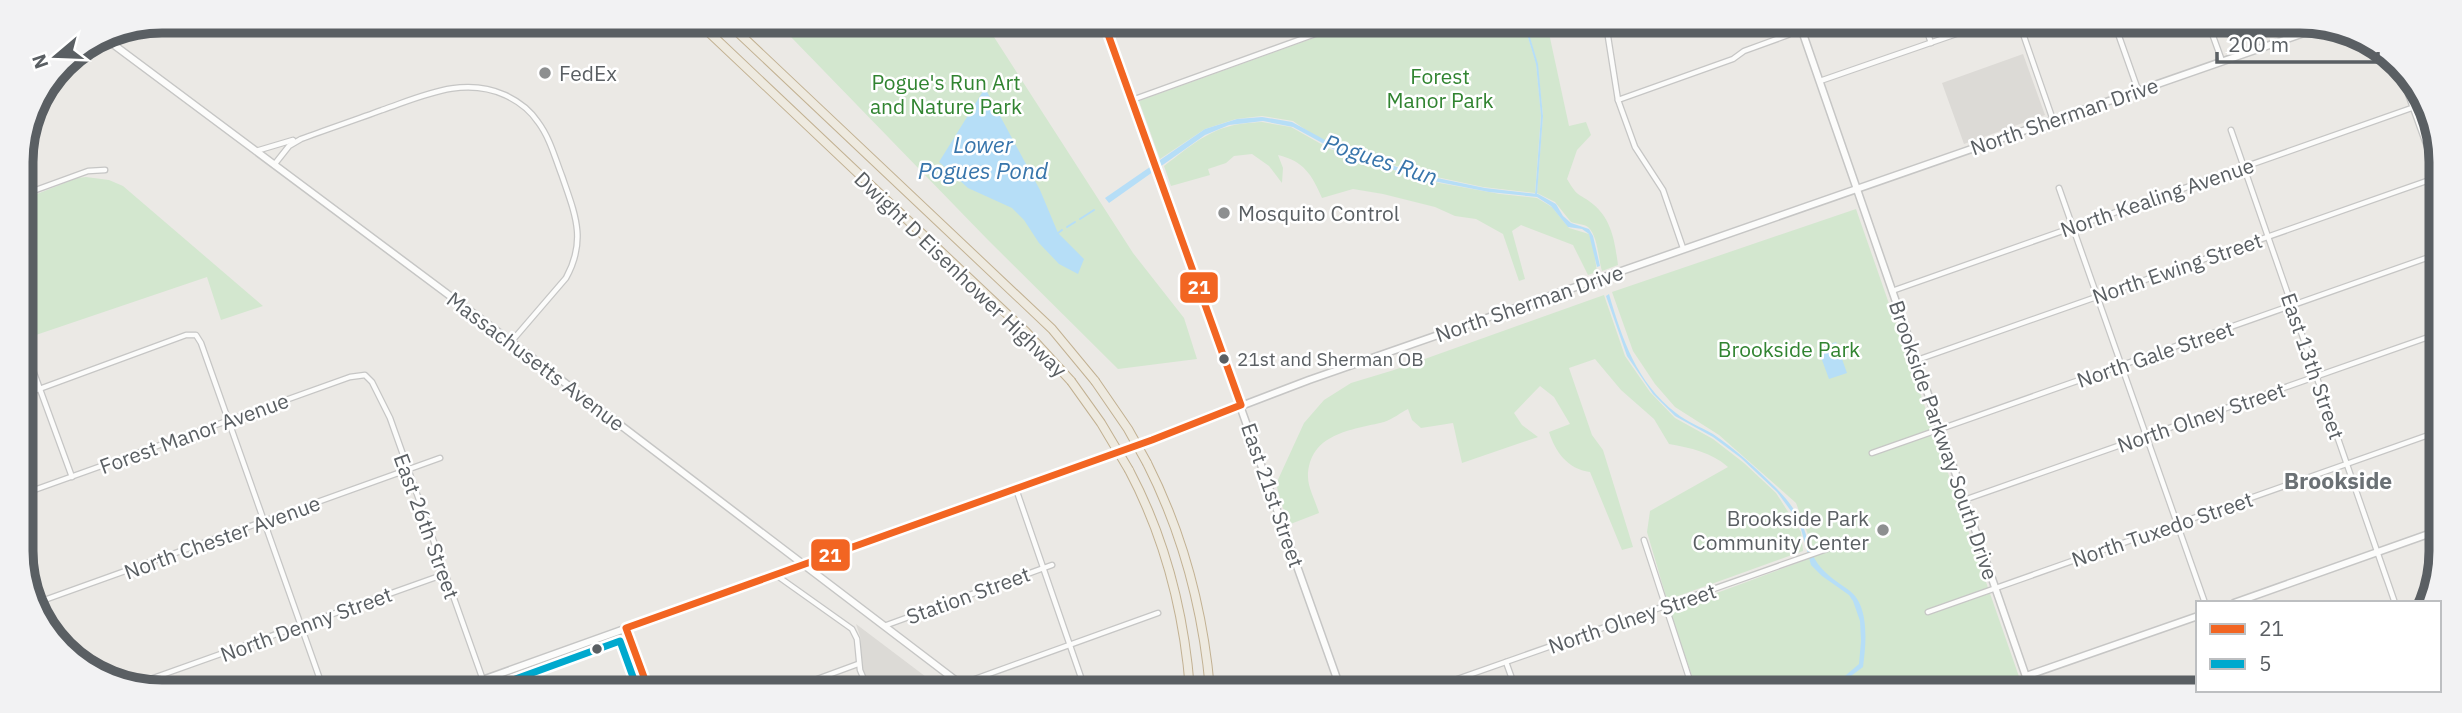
<svg xmlns="http://www.w3.org/2000/svg" width="2462" height="713" font-family="'IBM Plex Sans',sans-serif">
<rect width="100%" height="100%" fill="#ebe9e5"/>
<!-- industrial -->
<g fill="#dcdad6">
<path d="M 2023,54 L 2045,115 L 1964,144 L 1942,83 Z"/>
<path d="M 856,624 L 942,689 L 873,689 L 862,670 L 859,653 L 861,639 Z"/>
</g>
<!-- green -->
<g fill="#d3e7cf">
<path d="M 763,22 L 985,23 L 1133,253 L 1184,318 L 1197,359 L 1118,369 L 988,240 L 791,37 Z"/>
<path d="M 1322,24 L 1524,24 L 1536,63 L 1541,115 L 1535,193 L 1483,187 L 1418,173 L 1339,147 L 1313,135 L 1293,121 L 1262,116 L 1236,119 L 1205,129 L 1160,159 L 1139,101 L 1325,34 Z"/>
<path d="M 1526,24 L 1547,24 L 1569,126 L 1586,122 L 1591,135 L 1577,150 L 1567,179 C 1579,200 1579,192 1594,205 C 1612,220 1615,243 1618,265 L 1602,271 C 1598,258 1598,236 1588,227 C 1584,224 1577,224 1571,222 L 1555,202 L 1537,193 L 1543,115 L 1537,63 Z"/>
<path d="M 1262,122 L 1291,127 L 1330,149 L 1423,180 L 1500,194 L 1537,198 L 1552,207 L 1569,228 L 1589,234 L 1593,244 L 1597,272 L 1588,275 L 1573,245 L 1521,225 L 1512,231 L 1525,279 L 1519,281 L 1503,234 L 1476,219 L 1455,216 L 1435,207 L 1383,194 L 1353,189 L 1322,198 C 1312,175 1304,161 1278,155 L 1283,168 L 1282,183 L 1269,166 L 1252,154 L 1234,156 L 1226,163 L 1208,169 L 1210,175 L 1171,186 L 1164,166 C 1183,152 1204,133 1227,127 C 1238,123 1250,123 1262,122 Z"/>
<path d="M 86,177 L 109,180 L 123,186 L 263,306 L 221,320 L 207,277 L 27,338 L 22,324 L 22,200 L 77,178 Z"/>
<path d="M 1856,209 L 2024,691 L 1697,690 L 1671,616 L 1671,610 L 1816,556 L 1796,503 L 1719,435 L 1675,407 L 1655,384 L 1633,351 L 1612,292 Z"/>
<path d="M 1604,295 L 1625,356 L 1650,392 L 1675,418 L 1713,439 L 1744,463 L 1776,493 L 1801,532 L 1803,551 L 1667,600 L 1647,532 L 1650,511 L 1728,467 C 1711,452 1691,448 1669,444 L 1654,419 L 1621,390 L 1595,359 L 1569,368 L 1592,435 L 1603,450 L 1633,547 L 1622,550 L 1590,472 C 1567,469 1555,451 1549,432 L 1570,424 L 1554,397 L 1540,386 L 1514,413 L 1522,425 L 1538,437 L 1462,463 L 1453,423 L 1421,428 L 1412,420 L 1408,409 C 1400,413 1393,419 1384,422 C 1352,430 1309,433 1308,477 C 1308,488 1316,502 1319,513 L 1288,525 L 1276,484 L 1304,423 L 1324,400 L 1351,383 L 1394,370 Z"/>
</g>
<!-- water -->
<g fill="#b6def7">
<path d="M 985,88 L 1040,190 L 1058,233 L 1084,259 L 1078,274 L 1059,264 L 1039,243 L 1024,220 L 1012,208 L 968,188 L 939,162 Z"/>
<path d="M 1262,117 L 1292,122 L 1338,147 L 1418,174 L 1485,188 L 1538,194 L 1556,204 L 1563,216 L 1571,223 L 1589,229 L 1593,236 L 1600,266 L 1597,267 L 1589,234 L 1582,229 L 1568,227 L 1551,206 L 1537,197 L 1489,192 L 1418,178 L 1335,150 L 1293,127 L 1263,121 L 1229,125 L 1205,135 L 1109,203 L 1105,198 L 1205,129 L 1237,119 Z"/>
<path d="M 1609,294 C 1622,339 1637,383 1676,413 C 1687,422 1701,427 1713,434 C 1735,449 1755,467 1774,486 C 1785,497 1796,510 1802,524 C 1808,537 1809,552 1818,564 C 1827,576 1838,582 1850,591 C 1870,607 1866,645 1863,667 L 1843,682 L 1838,691 L 1834,691 L 1839,681 L 1859,664 L 1861,641 L 1860,621 L 1853,601 L 1849,595 L 1822,576 L 1811,565 L 1799,522 L 1777,492 L 1741,458 L 1713,437 L 1675,416 L 1653,394 L 1627,356 L 1606,296 Z"/>
<path d="M 1836,342 L 1847,373 L 1829,379 L 1818,349 Z"/>
</g>
<g fill="none" stroke-linecap="round" stroke-linejoin="round">
<!-- stream -->
<g stroke="#b6def7" stroke-width="2">
<path d="M 1525,24 L 1537,64 L 1542,116 L 1536,195"/>
<path d="M 1080,219 L 1094,210"/>
<path d="M 1067,227 L 1075,222"/>
<path d="M 1058,233 L 1062,230"/>
</g>
<!-- street casing -->
<g stroke="#c6c6c5" stroke-width="7">
<g id="street">
<path d="M 1606,24 L 1618,100 L 1635,147 L 1663,190 L 1683,248"/>
<path d="M 1925,25 L 1931,43"/>
<path d="M 2020,25 L 2053,120"/>
<path d="M 2115,25 L 2138,90"/>
<path d="M 2209,25 L 2222,61"/>
<path d="M 2399,69 L 2438,177"/>
<path d="M 1820,81 L 1982,25"/>
<path d="M 1132,100 L 1343,24"/>
<path d="M 1618,100 L 1733,59 L 1744,51 L 1788,35"/>
<path d="M 2231,130 L 2395,603"/>
<path d="M 256,151 L 293,140"/>
<path d="M 274,165 L 289,146 L 301,139 C 328,129 355,120 382,110 C 423,96 463,76 505,95 C 518,101 530,110 538,122 C 550,138 555,158 562,176 C 575,214 587,240 566,278 L 511,342"/>
<path d="M 2059,188 L 2205,603"/>
<path d="M 22,195 L 88,171 L 105,170"/>
<path d="M 1892,291 L 2423,104"/>
<path d="M 22,340 L 72,477"/>
<path d="M 1917,360 L 2438,177"/>
<path d="M 23,395 L 186,335 L 196,335 L 201,343 L 323,688"/>
<path d="M 1872,453 L 2438,254"/>
<path d="M 1016,489 L 1085,689"/>
<path d="M 23,494 L 350,377 L 365,375 L 372,382 L 390,418 L 483,680"/>
<path d="M 1964,500 L 2437,334"/>
<path d="M 1644,540 L 1693,690"/>
<path d="M 776,575 L 852,629 L 857,639 L 860,670 L 868,689"/>
<path d="M 36,603 L 440,458"/>
<path d="M 1928,612 L 2437,432"/>
<path d="M 884,626 L 1052,565"/>
<path d="M 1506,662 L 1516,690"/>
<path d="M 961,684 L 1158,613"/>
<path d="M 128,687 L 445,574"/>
<path d="M 790,689 L 858,664"/>
<path d="M 1426,690 L 1827,549 L 1835,541"/>
<path d="M 1673,690 L 1691,684"/>
<path d="M 2235,690 L 2236,692"/>
<path d="M 2261,692 L 2265,690"/>
</g>
</g>
<!-- secondary casing -->
<g stroke="#c6c6c5" stroke-width="9">
<g id="secondary">
<path d="M 1104,23 L 1341,690"/>
<path d="M 1800,25 L 2031,691"/>
<path d="M 102,36 L 489,325 L 967,689"/>
<path d="M 2234,603 L 2437,531"/>
<path d="M 626,628 L 648,688"/>
<path d="M 2026,676 L 2198,616"/>
<path d="M 460,688 L 1152,440 L 1309,380 L 2324,26"/>
</g>
</g>
<!-- highway casing -->
<g stroke="#c2b192" stroke-width="10">
<g id="highway">
<path d="M 698,22 L 1026,332 L 1071,381"/>
<path d="M 727,22 L 1052,329 L 1095,381"/>
<path d="M 1147,463 C 1183,534 1203,610 1210,689"/>
<path d="M 1129,470 C 1165,538 1184,613 1190,689"/>
</g>
</g>
<!-- street -->
<use href="#street" stroke="#fcfcfb" stroke-width="4.5"/>
<!-- secondary -->
<use href="#secondary" stroke="#fcfcfb" stroke-width="6"/>
<!-- highway -->
<use href="#highway" stroke="#eeeae0" stroke-width="8"/>
<!-- highway-bridge casing -->
<g stroke="#c2b192" stroke-width="10" stroke-linecap="butt">
<g id="highway-bridge">
<path d="M 1071,381 L 1101,423 L 1129,470"/>
<path d="M 1095,381 L 1128,429 L 1147,463"/>
</g>
</g>
<!-- highway-bridge -->
<use href="#highway-bridge" stroke="#eeeae0" stroke-width="8"/>
<!-- bus-1 casing -->
<g stroke="#fff" stroke-width="12">
<path id="bus-1" d="M 648,688 L 626,628 L 1152,440 L 1241,405 L 1104,23"/>
</g>
<!-- bus-2 casing -->
<g stroke="#fff" stroke-width="12">
<path id="bus-2" d="M 491,688 L 620,641 L 637,688"/>
</g>
<!-- bus-1 -->
<use href="#bus-1" stroke="#f26522" stroke-width="7"/>
<!-- bus-2 -->
<use href="#bus-2" stroke="#00a9ce" stroke-width="7"/>
</g>
<!-- markers -->
<g fill="#8d8f90" stroke="#fff" stroke-width="2.5">
<circle cx="545" cy="73" r="7"/>
<circle cx="1224" cy="213" r="7"/>
<circle cx="1883" cy="530" r="7"/>
</g>
<g fill="#5a5f63" stroke="#fff" stroke-width="2.5">
<circle cx="1224" cy="359" r="6"/>
<circle cx="597" cy="649" r="6"/>
</g>
<g text-anchor="middle" dominant-baseline="central" stroke-width="5" stroke-linejoin="round" paint-order="stroke">
<!-- bus labels -->
<g font-size="19" fill="#5a5f63" stroke="#fff" text-anchor="start">
<text x="1237" y="359">21st and Sherman OB</text>
</g>
<!-- poi labels -->
<g font-size="21" fill="#5a5f63" stroke="#fff" text-anchor="start">
<text x="559" y="73">FedEx</text>
<text x="1238" y="213">Mosquito Control</text>
<text x="1869" y="518" text-anchor="end">Brookside Park<tspan x="1869" dy="24">Community Center</tspan></text>
</g>
<!-- park labels -->
<g font-size="21" fill="#318431" stroke="#fff">
<text x="1440" y="76">Forest<tspan x="1440" dy="24">Manor Park</tspan></text>
<text x="946" y="82">Pogue's Run Art<tspan x="946" dy="24">and Nature Park</tspan></text>
<text x="1789" y="349">Brookside Park</text>
</g>
<!-- street labels -->
<g font-size="21" fill="#5a5f63" stroke="#fff">
<text transform="translate(2064 116) rotate(-19)">North Sherman Drive</text>
<text transform="translate(2157 197) rotate(-19)">North Kealing Avenue</text>
<text transform="translate(2177 268) rotate(-19)">North Ewing Street</text>
<text transform="translate(961 274) rotate(44)">Dwight D Eisenhower Highway</text>
<text transform="translate(1529 303) rotate(-19)">North Sherman Drive</text>
<text transform="translate(2155 354) rotate(-19)">North Gale Street</text>
<text transform="translate(536 361) rotate(37)">Massachusetts Avenue</text>
<text transform="translate(2313 366) rotate(71)">East 13th Street</text>
<text transform="translate(2201 417) rotate(-19)">North Olney Street</text>
<text transform="translate(194 433) rotate(-20)">Forest Manor Avenue</text>
<text transform="translate(1944 440) rotate(71)">Brookside Parkway South Drive</text>
<text transform="translate(1273 495) rotate(71)">East 21st Street</text>
<text transform="translate(427 526) rotate(70)">East 26th Street</text>
<text transform="translate(2162 529) rotate(-19)">North Tuxedo Street</text>
<text transform="translate(222 537) rotate(-20)">North Chester Avenue</text>
<text transform="translate(968 595) rotate(-20)">Station Street</text>
<text transform="translate(1632 618) rotate(-19)">North Olney Street</text>
<text transform="translate(306 624) rotate(-20)">North Denny Street</text>
</g>
<!-- water labels -->
<g font-size="23" font-style="italic" fill="#3875ab" stroke="#fff">
<text x="983" y="144">Lower<tspan x="983" dy="26">Pogues Pond</tspan></text>
<text transform="translate(1381 159) rotate(18)">Pogues Run</text>
</g>
<!-- neighbourhood labels -->
<g font-size="23" font-weight="bold" fill="#6b7175" stroke="#fff">
<text x="2338" y="480">Brookside</text>
</g>
</g>
<!-- crop -->
<path d="M0 0H2462V713H0ZM162 33H2300A129 129 0 0 1 2429 162V551A129 129 0 0 1 2300 680H162A129 129 0 0 1 33 551V162A129 129 0 0 1 162 33Z" fill="#f2f2f3" fill-rule="evenodd"/>
<path fill="none" stroke="#5a5f63" stroke-width="9" d="M162 33H2300A129 129 0 0 1 2429 162V551A129 129 0 0 1 2300 680H162A129 129 0 0 1 33 551V162A129 129 0 0 1 162 33Z"/>
<g stroke="#fff" stroke-width="2.5">
<rect x="1179" y="271" width="40" height="33" rx="7" fill="#f26522"/>
<rect x="810" y="538" width="41" height="34" rx="7" fill="#f26522"/>
</g>
<g font-size="19" text-anchor="middle" font-weight="bold" fill="#fff">
<text x="1199" y="294">21</text>
<text x="830" y="562">21</text>
</g>
<!-- legend -->
<rect x="2196" y="601" width="245" height="91" fill="#ffffff" stroke="#bdbfc1" stroke-width="2"/>
<rect x="2210" y="624" width="35" height="10" fill="#f26522" stroke="#bdbfc1" stroke-width="2"/>
<text x="2259" y="636" font-size="21" fill="#5a5f63">21</text>
<rect x="2210" y="659" width="35" height="10" fill="#00a9ce" stroke="#bdbfc1" stroke-width="2"/>
<text x="2259" y="671" font-size="21" fill="#5a5f63">5</text>
<!-- north arrow -->
<g transform="translate(56 56) rotate(251)" stroke="#ffffff" stroke-width="5" paint-order="stroke">
<path d="M0-5L12 26L0 18L-12 26Z" fill="#5a5f63"/>
<text y="-10" font-size="19" font-weight="bold" text-anchor="middle" fill="#5a5f63">N</text>
</g>
<!-- scale -->
<path d="M2217 52v10h161v-10" fill="none" stroke="#5a5f63" stroke-width="3.5"/>
<text x="2228" y="52" font-size="21" fill="#5a5f63" stroke="#ffffff" stroke-width="5" paint-order="stroke">200 m</text>
</svg>
